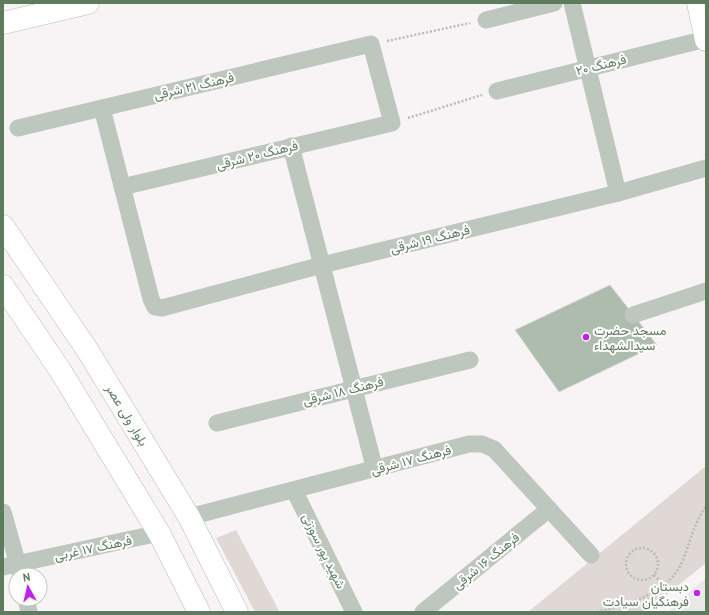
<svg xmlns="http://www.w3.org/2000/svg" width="709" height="615" font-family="'PT Sans',Vazirmatn,sans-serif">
<rect width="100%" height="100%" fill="#f8f4f6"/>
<!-- built -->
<path fill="#e8e8e7" d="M 706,578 L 706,612 L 671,612 L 671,608 Z"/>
<!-- green -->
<g fill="#e0d8d5">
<path d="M 706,466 L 706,563 L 645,612 L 528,612 Z"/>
<path d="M 236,530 L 275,603 L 279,612 L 255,612 L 216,538 Z"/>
</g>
<!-- building -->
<path fill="#adbcad" stroke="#d9d7d8" d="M 610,285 L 657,345 L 559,392 L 515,330 Z"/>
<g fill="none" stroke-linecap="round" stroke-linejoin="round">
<!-- secondary casing -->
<g stroke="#b2beb2" stroke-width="23">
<g id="secondary">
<path d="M 698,3 L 706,40"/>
<path d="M 3,23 L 88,3"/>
<path d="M 3,226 L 88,351 L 189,517 L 237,612"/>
<path d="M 3,286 L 60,370 L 159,533 L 199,612"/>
</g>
</g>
<!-- path -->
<g stroke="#b6beb6" stroke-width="2.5" stroke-dasharray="2 2" stroke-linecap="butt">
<path d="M 387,41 L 470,23"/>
<path d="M 408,118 L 482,95"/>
<circle cx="642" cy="564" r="16"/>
<path d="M 654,575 L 664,585"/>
<path d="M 597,612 C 629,604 669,594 683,560 C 690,541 695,522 706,506"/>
</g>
<!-- street -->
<g stroke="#bdc7be" stroke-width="17">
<path d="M 572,3 L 618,193"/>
<path d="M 486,20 L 554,3"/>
<path d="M 497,91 L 706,39"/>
<path d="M 102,108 L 151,299 L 155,307 L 162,308 L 322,265 L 618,193 L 706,168"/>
<path d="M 18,128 L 371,44 L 392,123 L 122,187"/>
<path d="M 291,146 L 375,470"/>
<path d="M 633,315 L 706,291"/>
<path d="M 217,423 L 470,360"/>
<path d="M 294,490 L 354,612"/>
<path d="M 3,512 L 21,575"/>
<path d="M 189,517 L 469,444 L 482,444 L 494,449 L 591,555"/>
<path d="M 3,567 L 159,533"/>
<path d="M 26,599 L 29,612"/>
<path d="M 423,612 L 549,509"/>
</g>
<!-- secondary -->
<use href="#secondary" stroke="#fff" stroke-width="22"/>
</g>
<!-- markers -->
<g fill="#c81def" stroke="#fff" stroke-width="1.5">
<circle cx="586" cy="337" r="4"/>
<circle cx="697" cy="593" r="4"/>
</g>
<g text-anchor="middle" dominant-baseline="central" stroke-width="4" stroke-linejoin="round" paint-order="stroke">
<!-- street labels -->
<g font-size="13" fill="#5c7c5d" stroke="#fff">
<text transform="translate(601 65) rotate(-14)">فرهنگ ۲۰</text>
<text transform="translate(194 86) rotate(-13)">فرهنگ ۲۱ شرقی</text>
<text transform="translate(257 155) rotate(-14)">فرهنگ ۲۰ شرقی</text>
<text transform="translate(430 239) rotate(-14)">فرهنگ ۱۹ شرقی</text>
<text transform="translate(343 391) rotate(-14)">فرهنگ ۱۸ شرقی</text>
<text transform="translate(127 415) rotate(59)">بلوار ولی عصر</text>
<text transform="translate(411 460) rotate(-15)">فرهنگ ۱۷ شرقی</text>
<text transform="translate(93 548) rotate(-12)">فرهنگ ۱۷ غربی</text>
<text transform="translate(324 551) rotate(64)">شهید پور سوزنی</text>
<text transform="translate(486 561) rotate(-39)">فرهنگ ۱۶ شرقی</text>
</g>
<!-- poi labels -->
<g font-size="13" fill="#5c7c5d" stroke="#fff" text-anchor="start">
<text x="594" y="330">مسجد حضرت<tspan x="594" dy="15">سیدالشهداء</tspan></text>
<text x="689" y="586" text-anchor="end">دبستان<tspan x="689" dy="15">فرهنگیان سیادت</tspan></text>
</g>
</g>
<!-- border -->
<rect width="709" height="615" fill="none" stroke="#5c7c5d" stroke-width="8"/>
<!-- north arrow -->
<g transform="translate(28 587) rotate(352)"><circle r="19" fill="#ffffff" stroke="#becbbe"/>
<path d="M0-3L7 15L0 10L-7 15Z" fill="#c81def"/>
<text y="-6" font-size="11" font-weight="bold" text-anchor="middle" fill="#5c7c5d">N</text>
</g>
</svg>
